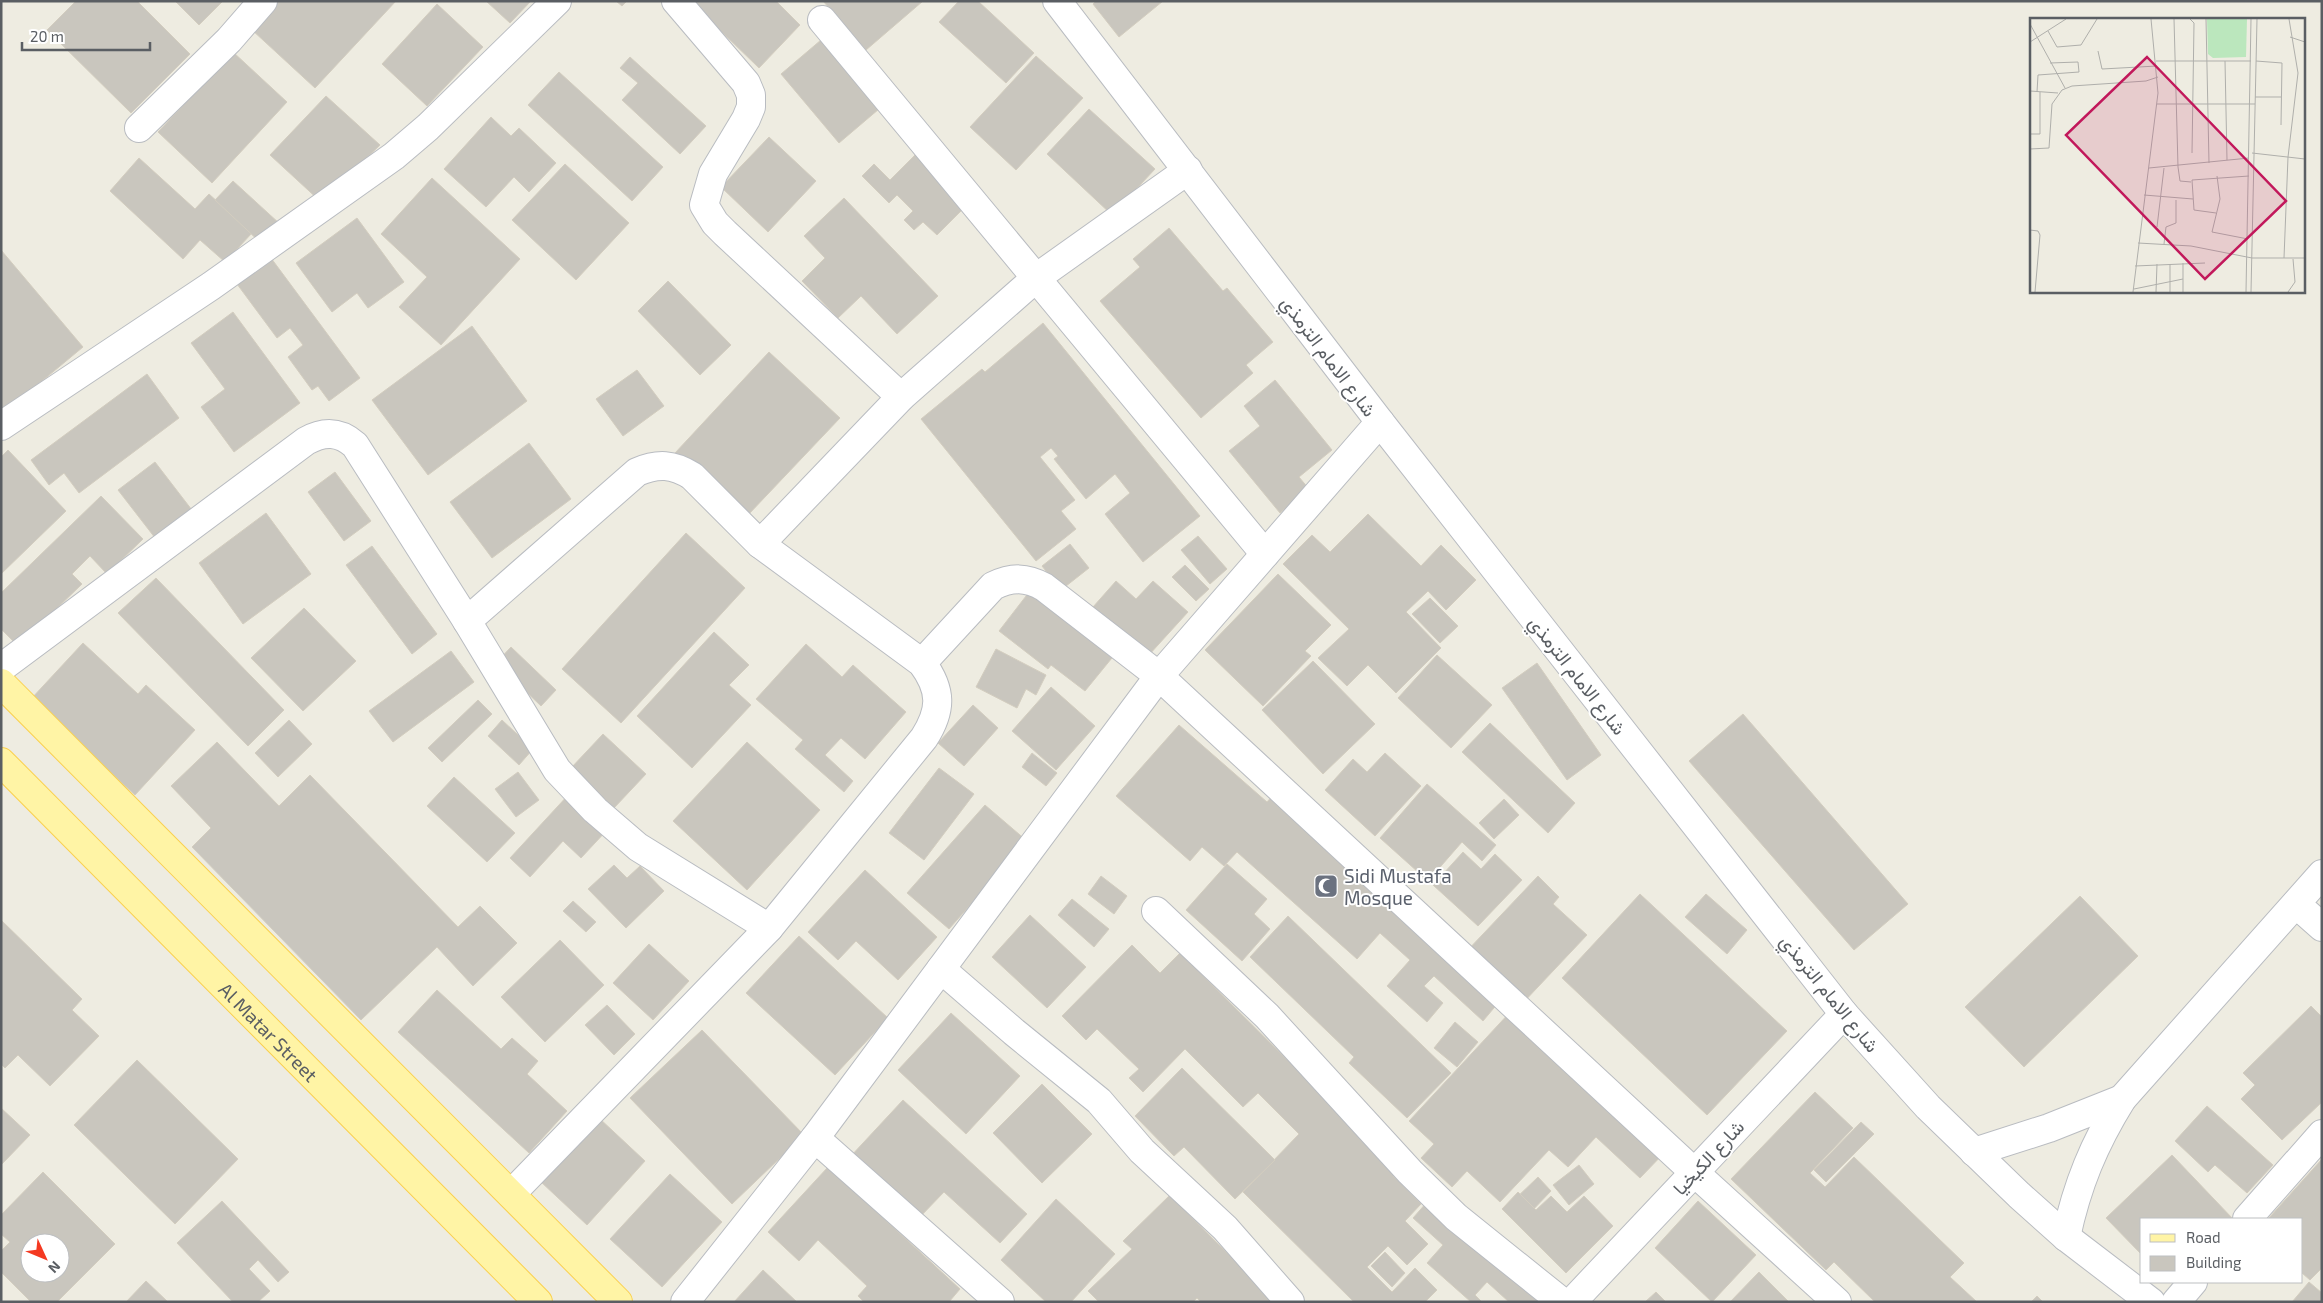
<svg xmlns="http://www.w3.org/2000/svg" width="2323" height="1303" font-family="'Exo 2',Vazirmatn,sans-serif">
<rect width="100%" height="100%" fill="#eeece1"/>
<!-- building -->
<g fill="#c9c6be" stroke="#d3cdbf" fill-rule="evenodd">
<path d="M 76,1 L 137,1 L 190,54 L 131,113 L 47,30 Z"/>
<path d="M 175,1 L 223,1 L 199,25 Z"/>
<path d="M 279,1 L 396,1 L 315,88 L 252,30 Z"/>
<path d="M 486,1 L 531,1 L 510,23 Z"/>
<path d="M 616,1 L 627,1 L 622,6 Z"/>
<path d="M 690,1 L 776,1 L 800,25 L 759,68 Z"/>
<path d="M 823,1 L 923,1 L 866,50 Z"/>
<path d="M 959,1 L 978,1 L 1034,53 L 1006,83 L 939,22 Z"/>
<path d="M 1096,1 L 1163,1 L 1119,37 L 1093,4 Z"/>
<path d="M 437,4 L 483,47 L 427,106 L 382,64 Z"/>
<path d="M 821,40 L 879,109 L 839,143 L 781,74 Z"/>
<path d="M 233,52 L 287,102 L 212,183 L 158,132 Z"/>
<path d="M 1036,56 L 1083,98 L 1016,170 L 970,127 Z"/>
<path d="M 630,57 L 706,126 L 680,154 L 622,100 L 638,83 L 620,68 Z"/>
<path d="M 559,72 L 663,167 L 632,201 L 528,105 Z"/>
<path d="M 326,96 L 380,145 L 321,202 L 270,155 Z"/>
<path d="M 1089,109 L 1155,169 L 1112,215 L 1047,154 Z"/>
<path d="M 491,117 L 511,136 L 519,128 L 556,163 L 529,192 L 514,177 L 486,207 L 444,169 Z"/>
<path d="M 769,137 L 816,181 L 768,232 L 721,187 Z"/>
<path d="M 916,154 L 967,205 L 937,235 L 923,222 L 914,230 L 904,220 L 913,211 L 897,195 L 889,203 L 862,176 L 874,164 L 890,180 Z"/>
<path d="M 139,158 L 195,209 L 209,194 L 252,233 L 225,262 L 200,240 L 183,259 L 110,191 Z"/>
<path d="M 565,164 L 629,223 L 576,280 L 512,220 Z"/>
<path d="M 432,178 L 520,259 L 441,345 L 399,307 L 427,277 L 381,234 Z"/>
<path d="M 233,181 L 280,224 L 262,244 L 215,200 Z"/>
<path d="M 844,198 L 938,296 L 897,334 L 861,296 L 838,318 L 802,281 L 825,258 L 804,236 Z"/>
<path d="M 357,218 L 404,282 L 368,308 L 357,293 L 332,312 L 296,263 Z"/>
<path d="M 1169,228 L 1223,291 L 1227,288 L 1273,342 L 1246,365 L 1253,373 L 1201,418 L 1100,301 L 1140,267 L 1133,259 Z"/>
<path d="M 1,250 L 83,347 L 1,415 Z"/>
<path d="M 271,258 L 360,378 L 329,401 L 318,386 L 312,390 L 288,357 L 303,345 L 290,328 L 277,338 L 237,284 Z"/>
<path d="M 668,281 L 731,345 L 700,375 L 638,311 Z"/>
<path d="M 233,312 L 300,403 L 234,452 L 201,407 L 225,389 L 191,343 Z"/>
<path d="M 1043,323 L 1200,516 L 1143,562 L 1105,514 L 1130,493 L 1115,474 L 1086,499 L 1054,459 L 1058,456 L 1051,448 L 1040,457 L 1075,500 L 1061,511 L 1076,529 L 1036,561 L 921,419 L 982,369 L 985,372 Z"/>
<path d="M 472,326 L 527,401 L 428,475 L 372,400 Z"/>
<path d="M 769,352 L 840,418 L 748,515 L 675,453 Z"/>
<path d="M 637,370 L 664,406 L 623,436 L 596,399 Z"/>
<path d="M 147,374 L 179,418 L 79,493 L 64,473 L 49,485 L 31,460 Z"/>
<path d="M 1275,380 L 1332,450 L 1299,477 L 1309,489 L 1280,513 L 1229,451 L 1260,426 L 1244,406 Z"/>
<path d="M 529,443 L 571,499 L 492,558 L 450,502 Z"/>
<path d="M 8,450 L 66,511 L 1,574 L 1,457 Z"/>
<path d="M 155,462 L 195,514 L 159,543 L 118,490 Z"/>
<path d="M 335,472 L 371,521 L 344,541 L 308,492 Z"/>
<path d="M 101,496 L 143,539 L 107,574 L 90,556 L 72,574 L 82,584 L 18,646 L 1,629 L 1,593 Z"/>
<path d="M 266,513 L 311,574 L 243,624 L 199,563 Z"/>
<path d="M 1368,514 L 1421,566 L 1441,545 L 1476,580 L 1446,610 L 1428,591 L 1406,612 L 1441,648 L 1396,693 L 1368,665 L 1347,686 L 1318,658 L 1349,629 L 1283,564 L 1312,535 L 1330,552 Z"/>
<path d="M 686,533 L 745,588 L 621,723 L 562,669 Z"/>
<path d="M 1198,536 L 1227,569 L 1210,584 L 1181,550 Z"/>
<path d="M 1070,544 L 1089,568 L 1061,590 L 1042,566 Z"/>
<path d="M 372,546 L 437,634 L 412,654 L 346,565 Z"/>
<path d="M 1185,565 L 1209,589 L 1196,601 L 1172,577 Z"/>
<path d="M 1278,574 L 1331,625 L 1305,651 L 1311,656 L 1263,706 L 1205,650 Z"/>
<path d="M 156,578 L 284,710 L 248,746 L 118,613 Z"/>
<path d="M 1116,581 L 1136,599 L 1153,581 L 1188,612 L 1148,656 L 1093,607 Z"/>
<path d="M 1033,587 L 1116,653 L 1085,691 L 1051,665 L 1048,669 L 999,631 Z"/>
<path d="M 1430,598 L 1458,626 L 1440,643 L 1412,614 Z"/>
<path d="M 304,608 L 356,661 L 303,711 L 251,658 Z"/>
<path d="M 714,632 L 749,665 L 729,685 L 751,705 L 692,768 L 637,716 Z"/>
<path d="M 83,643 L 138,694 L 146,685 L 195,730 L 135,795 L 31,699 Z"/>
<path d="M 806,644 L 842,677 L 853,665 L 906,712 L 865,759 L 841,738 L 825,755 L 853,781 L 844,792 L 795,749 L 803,740 L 756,699 Z"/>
<path d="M 511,647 L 556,690 L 541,706 L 496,663 Z"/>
<path d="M 996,649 L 1046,675 L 1036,695 L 1026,689 L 1017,708 L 976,687 Z"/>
<path d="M 451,651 L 474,682 L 393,742 L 369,711 Z"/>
<path d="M 1437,655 L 1492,705 L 1451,748 L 1398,698 Z"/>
<path d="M 1313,661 L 1375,724 L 1323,774 L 1262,710 Z"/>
<path d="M 1537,663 L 1601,755 L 1567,780 L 1502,688 Z"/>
<path d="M 1051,687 L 1095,726 L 1056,770 L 1012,731 Z"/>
<path d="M 478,700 L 492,714 L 442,762 L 428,748 Z"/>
<path d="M 973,705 L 998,728 L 964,766 L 938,743 Z"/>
<path d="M 1743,714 L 1908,904 L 1854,950 L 1689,761 Z"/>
<path d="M 289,720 L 312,744 L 278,777 L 255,753 Z"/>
<path d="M 502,720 L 533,749 L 519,765 L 488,736 Z"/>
<path d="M 1490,723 L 1575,803 L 1548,833 L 1462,752 Z"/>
<path d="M 1179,725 L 1267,802 L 1274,794 L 1504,996 L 1483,1021 L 1434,976 L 1424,986 L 1443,1003 L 1427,1022 L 1387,986 L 1410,960 L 1380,933 L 1357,959 L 1237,852 L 1224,866 L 1202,847 L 1190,861 L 1116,796 Z"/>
<path d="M 603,734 L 646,774 L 614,808 L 571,768 Z"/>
<path d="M 217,742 L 279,806 L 310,775 L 458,927 L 480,906 L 517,943 L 473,986 L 437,947 L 361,1020 L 192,847 L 211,828 L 171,786 Z"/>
<path d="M 747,742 L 820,810 L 747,890 L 673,821 Z"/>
<path d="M 1032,753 L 1057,773 L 1046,786 L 1022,767 Z"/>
<path d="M 1385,753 L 1421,786 L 1375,836 L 1325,790 L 1353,759 L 1367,772 Z"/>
<path d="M 939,768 L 974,794 L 924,860 L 889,833 Z"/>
<path d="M 518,772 L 539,800 L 516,817 L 495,789 Z"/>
<path d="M 454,777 L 515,833 L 487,862 L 427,806 Z"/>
<path d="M 1427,784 L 1496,845 L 1482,861 L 1462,842 L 1428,881 L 1380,838 Z"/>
<path d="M 570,793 L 608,829 L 581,858 L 563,841 L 530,877 L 510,858 Z"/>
<path d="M 1504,799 L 1519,815 L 1494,839 L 1479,823 Z"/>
<path d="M 985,805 L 1027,841 L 949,929 L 907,893 Z"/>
<path d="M 1463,852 L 1481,869 L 1495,854 L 1522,880 L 1478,926 L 1433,885 Z"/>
<path d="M 1227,864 L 1267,899 L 1254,914 L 1270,929 L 1242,961 L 1186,910 Z"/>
<path d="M 614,865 L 627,878 L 640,866 L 664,891 L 626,928 L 588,889 Z"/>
<path d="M 865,870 L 937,937 L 898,980 L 856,941 L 838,960 L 808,932 Z"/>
<path d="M 1101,876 L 1127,896 L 1114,914 L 1088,894 Z"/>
<path d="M 1538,876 L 1559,897 L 1553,904 L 1587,935 L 1521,1005 L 1465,953 Z"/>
<path d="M 1640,894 L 1787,1031 L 1707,1115 L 1562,978 Z"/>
<path d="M 1706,894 L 1747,930 L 1727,954 L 1685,917 Z"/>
<path d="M 2080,896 L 2138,956 L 2024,1067 L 1965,1007 Z"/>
<path d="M 1072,899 L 1109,929 L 1094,947 L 1058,915 Z"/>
<path d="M 573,901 L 596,922 L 586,932 L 563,911 Z"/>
<path d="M 1030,915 L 1086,967 L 1047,1008 L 992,957 Z"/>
<path d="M 1288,916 L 1451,1073 L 1407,1118 L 1349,1063 L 1354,1057 L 1250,957 Z"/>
<path d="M 1,920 L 82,999 L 72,1010 L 99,1036 L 50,1086 L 18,1055 L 5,1068 L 1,1064 Z"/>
<path d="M 799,936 L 888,1018 L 835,1075 L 746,993 Z"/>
<path d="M 560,940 L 604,985 L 545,1042 L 501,997 Z"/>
<path d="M 649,944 L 689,981 L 653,1020 L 613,983 Z"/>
<path d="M 1132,945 L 1160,973 L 1180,953 L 1398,1170 L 1393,1176 L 1421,1204 L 1405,1221 L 1428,1244 L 1407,1265 L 1388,1246 L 1367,1267 L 1392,1292 L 1415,1268 L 1437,1290 L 1425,1302 L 1354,1302 L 1243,1192 L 1299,1134 L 1258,1093 L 1243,1107 L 1185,1049 L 1143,1092 L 1129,1078 L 1139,1069 L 1097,1029 L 1086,1040 L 1062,1016 Z"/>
<path d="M 437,990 L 501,1049 L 512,1038 L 538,1061 L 527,1074 L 567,1111 L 529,1153 L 398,1032 Z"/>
<path d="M 607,1005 L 635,1034 L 614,1055 L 585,1025 Z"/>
<path d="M 2311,1006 L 2322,1017 L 2322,1102 L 2282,1140 L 2241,1099 L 2255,1085 L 2243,1073 Z"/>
<path d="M 1512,1010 L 1665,1152 L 1640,1178 L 1596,1137 L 1568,1167 L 1549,1150 L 1500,1202 L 1467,1171 L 1452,1187 L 1421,1158 L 1434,1144 L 1409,1121 Z"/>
<path d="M 951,1013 L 1020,1076 L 966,1134 L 898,1070 Z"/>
<path d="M 1455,1022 L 1478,1042 L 1457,1067 L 1434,1048 Z"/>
<path d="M 702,1030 L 804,1135 L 732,1204 L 630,1098 Z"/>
<path d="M 137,1060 L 238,1159 L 175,1224 L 74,1125 Z"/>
<path d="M 1182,1068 L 1275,1160 L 1235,1199 L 1184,1147 L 1174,1156 L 1135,1116 Z"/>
<path d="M 1042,1084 L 1092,1134 L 1042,1183 L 993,1133 Z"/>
<path d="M 1815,1092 L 1853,1128 L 1810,1173 L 1825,1187 L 1854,1157 L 1964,1263 L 1950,1277 L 1977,1302 L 1875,1302 L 1834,1262 L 1826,1270 L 1731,1179 Z"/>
<path d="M 903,1100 L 1027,1214 L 1000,1243 L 944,1192 L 918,1219 L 850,1157 Z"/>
<path d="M 2207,1106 L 2273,1165 L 2247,1193 L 2215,1165 L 2208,1172 L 2175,1141 Z"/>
<path d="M 1,1108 L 30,1135 L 1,1165 Z"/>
<path d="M 599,1118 L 645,1161 L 587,1225 L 540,1181 Z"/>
<path d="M 1861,1122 L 1874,1134 L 1826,1182 L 1814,1170 Z"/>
<path d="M 2172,1155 L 2233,1219 L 2142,1219 L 2142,1255 L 2106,1218 Z"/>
<path d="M 2322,1159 L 2322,1268 L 2310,1280 L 2302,1273 L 2302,1219 L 2268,1219 Z"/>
<path d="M 1579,1165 L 1594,1184 L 1569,1205 L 1553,1185 Z"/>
<path d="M 828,1167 L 960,1289 L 949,1302 L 864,1302 L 858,1296 L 867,1286 L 818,1240 L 799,1261 L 768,1232 Z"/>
<path d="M 43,1172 L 115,1244 L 57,1302 L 31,1302 L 1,1272 L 1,1251 L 10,1242 L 1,1234 L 1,1215 ZM 30,1243 L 60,1243 L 60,1273 L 30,1273 Z"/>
<path d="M 670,1174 L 722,1222 L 662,1287 L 610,1239 Z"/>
<path d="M 1538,1177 L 1551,1191 L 1528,1215 L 1514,1200 Z"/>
<path d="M 1518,1192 L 1536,1210 L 1551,1196 L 1567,1212 L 1584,1196 L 1613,1226 L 1566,1273 L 1502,1209 Z"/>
<path d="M 1435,1193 L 1542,1293 L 1535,1302 L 1509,1302 L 1487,1282 L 1475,1295 L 1482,1302 L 1471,1302 L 1427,1263 L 1443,1245 L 1413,1218 Z"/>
<path d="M 1170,1195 L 1272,1299 L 1269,1302 L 1201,1302 L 1197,1298 L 1193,1302 L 1099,1302 L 1088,1291 L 1132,1249 L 1123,1241 Z"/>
<path d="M 1056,1199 L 1115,1254 L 1071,1302 L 1046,1302 L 1001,1260 Z"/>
<path d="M 222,1201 L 289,1272 L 278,1282 L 258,1260 L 249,1269 L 270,1291 L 258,1302 L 233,1302 L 177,1243 Z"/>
<path d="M 1698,1201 L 1756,1255 L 1712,1302 L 1655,1248 Z"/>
<path d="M 1385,1252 L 1405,1273 L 1392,1287 L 1371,1266 Z"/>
<path d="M 763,1270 L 797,1302 L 734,1302 Z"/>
<path d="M 1759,1272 L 1789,1302 L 1730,1302 Z"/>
<path d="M 146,1281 L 168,1302 L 126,1302 Z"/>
<path d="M 2309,1282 L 2322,1293 L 2322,1302 L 2292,1302 Z"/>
<path d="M 1656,1292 L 1666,1302 L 1645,1302 Z"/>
<path d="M 2037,1296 L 2043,1302 L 2031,1302 Z"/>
</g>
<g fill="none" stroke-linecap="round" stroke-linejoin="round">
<!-- street casing -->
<g stroke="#b9bcc1" stroke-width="30">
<g id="street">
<path d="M 676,1 L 746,83 L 751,95 L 751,107 L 746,119 L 713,174 L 704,205 L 715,223 L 725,233 L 901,397"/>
<path d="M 1057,1 L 1380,422 L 1844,1014 L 1928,1107 L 2019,1195 L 2066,1237 L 2151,1302"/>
<path d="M 822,20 L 1265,554"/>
<path d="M 139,128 L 229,40 L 263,1"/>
<path d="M 1,426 L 211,286 L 394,156 L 428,127 L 557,1"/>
<path d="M 760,544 L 901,397 L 1036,278 L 1188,170"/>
<path d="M 467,621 L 637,472 C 658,463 673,464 692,476 L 760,544 L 922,663 C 942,690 942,710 924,738 L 769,928 L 511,1194"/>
<path d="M 922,663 L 993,586 C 1012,577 1026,577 1044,587 L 1159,676 L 1694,1172 L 1837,1302"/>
<path d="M 1,668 L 306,441 C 324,431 339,431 355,445 L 467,621 L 557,770 L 595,810 L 638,847 L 769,928"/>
<path d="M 2296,904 L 2322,927"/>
<path d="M 1156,911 L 1267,1016 L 1410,1172 L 1456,1217 L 1562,1302"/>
<path d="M 941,969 L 1014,1032 L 1099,1101 L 1142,1151 L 1225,1228 L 1290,1302"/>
<path d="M 815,1138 L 1000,1302"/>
<path d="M 1974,1152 L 2049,1128 L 2122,1099"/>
<path d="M 2247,1219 L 2322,1134"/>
<path d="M 2066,1237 C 2077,1185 2094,1144 2122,1099 L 2322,874"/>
<path d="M 685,1302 L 815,1138 L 1159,676 L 1380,422"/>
<path d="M 1572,1302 L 1844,1014"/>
<path d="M 2176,1302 L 2193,1282"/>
</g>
</g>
<!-- primary casing -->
<g stroke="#fad04e" stroke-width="30">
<g id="primary">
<path d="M 1,683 L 618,1302"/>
<path id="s1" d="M 1,762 L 538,1302"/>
</g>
</g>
<!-- street -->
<use href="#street" stroke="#fff" stroke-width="28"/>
<!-- primary -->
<use href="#primary" stroke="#fff4a5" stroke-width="28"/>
</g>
<!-- icons -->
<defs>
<g id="mosque-square" transform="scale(1.25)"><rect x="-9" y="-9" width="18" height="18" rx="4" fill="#6b7280" stroke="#fff"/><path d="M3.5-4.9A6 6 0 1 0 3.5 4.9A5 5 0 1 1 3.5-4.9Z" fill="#fff"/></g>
</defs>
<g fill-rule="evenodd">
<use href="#mosque-square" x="1326" y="886"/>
</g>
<g text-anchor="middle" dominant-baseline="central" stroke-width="4" stroke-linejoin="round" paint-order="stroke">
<!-- street labels -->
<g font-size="19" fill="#5a5e63" stroke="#fff">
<text transform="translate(1329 356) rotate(53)">شارع الامام الترمذي</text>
<text transform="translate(1578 675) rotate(52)">شارع الامام الترمذي</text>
<text transform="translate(1830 993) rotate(51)">شارع الامام الترمذي</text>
<text stroke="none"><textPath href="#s1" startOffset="380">Al Matar Street</textPath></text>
<text transform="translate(1708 1157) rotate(-47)">شارع الكيخيا</text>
</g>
<!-- worship labels -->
<g font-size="19" fill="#5b616d" stroke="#fff" text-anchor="start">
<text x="1344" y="875">Sidi Mustafa<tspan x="1344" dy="22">Mosque</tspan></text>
</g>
</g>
<!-- overview -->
<g transform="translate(2030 18)">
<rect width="275" height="275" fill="#eeece1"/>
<path d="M 177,1 L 217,1 L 216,39 L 183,40 L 178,36 Z" fill="#bbe7bd"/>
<path fill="none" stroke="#afafab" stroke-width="1" d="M 144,1 L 148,149 L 150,163 L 161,164M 160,1 L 164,5 L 162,135M 176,1 L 179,145M 0,6 L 35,70M 18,13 L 27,29 L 51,27 L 67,1M 260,19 L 275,24M 0,24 L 36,1M 68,33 L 72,51 L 127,48M 126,43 L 221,43M 195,43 L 197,142M 226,43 L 252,45 L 251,107M 0,73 L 28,75M 7,74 L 8,57 L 49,54 L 48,44 L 20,45M 225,79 L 251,79M 127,86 L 225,86M 0,116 L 10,116 L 10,74M 0,131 L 19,130 L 22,86 L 32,72 L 42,68 L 116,63 L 128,59M 222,135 L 275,141M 119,150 L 219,140M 187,158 L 190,181 L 182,214 L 218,221M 114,177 L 163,181M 186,195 L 164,192 L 162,162 L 219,158M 127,209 L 134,150M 0,212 L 8,213 L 10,217 L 5,274M 108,225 L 161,228 L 222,240 L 275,240M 134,226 L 136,209 L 146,205 L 146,182M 254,240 L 258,139 L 268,55 L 259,1M 140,246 L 140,274M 105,248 L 175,245M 104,271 L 153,261M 103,274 L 128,75 L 121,1M 126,274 L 127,246M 153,274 L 153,245M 216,274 L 221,1M 221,274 L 227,1M 258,274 L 265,264 L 263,241"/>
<path fill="#c2185b" fill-opacity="0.15" stroke="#c2185b" stroke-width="2.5" d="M 117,39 L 256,183 L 175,261 L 36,117 Z"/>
<rect width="275" height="275" fill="none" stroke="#5a5e63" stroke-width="2.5"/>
</g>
<!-- border -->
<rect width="2323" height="1303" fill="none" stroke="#5a5e63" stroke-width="5"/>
<!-- legend -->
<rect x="2140" y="1218" width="162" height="65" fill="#ffffff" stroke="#bdbfc1"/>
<rect x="2150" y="1234" width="25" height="8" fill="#fff4a5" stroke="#bdbfc1"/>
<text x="2186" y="1243" font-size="15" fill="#5a5e63">Road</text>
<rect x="2150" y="1256" width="25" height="15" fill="#c9c6be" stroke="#bdbfc1"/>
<text x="2186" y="1268" font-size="15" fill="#5a5e63">Building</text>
<!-- north arrow -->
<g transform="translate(45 1258) rotate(134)"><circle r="24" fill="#ffffff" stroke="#bdbfc1"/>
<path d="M0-4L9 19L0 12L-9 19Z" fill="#f43921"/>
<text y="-8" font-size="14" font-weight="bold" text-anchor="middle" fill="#5a5e63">N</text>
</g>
<!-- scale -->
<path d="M22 42v8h128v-8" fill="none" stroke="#5a5e63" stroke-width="2.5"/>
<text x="30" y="42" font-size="15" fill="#5a5e63" stroke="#ffffff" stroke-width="4" paint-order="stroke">20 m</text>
</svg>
